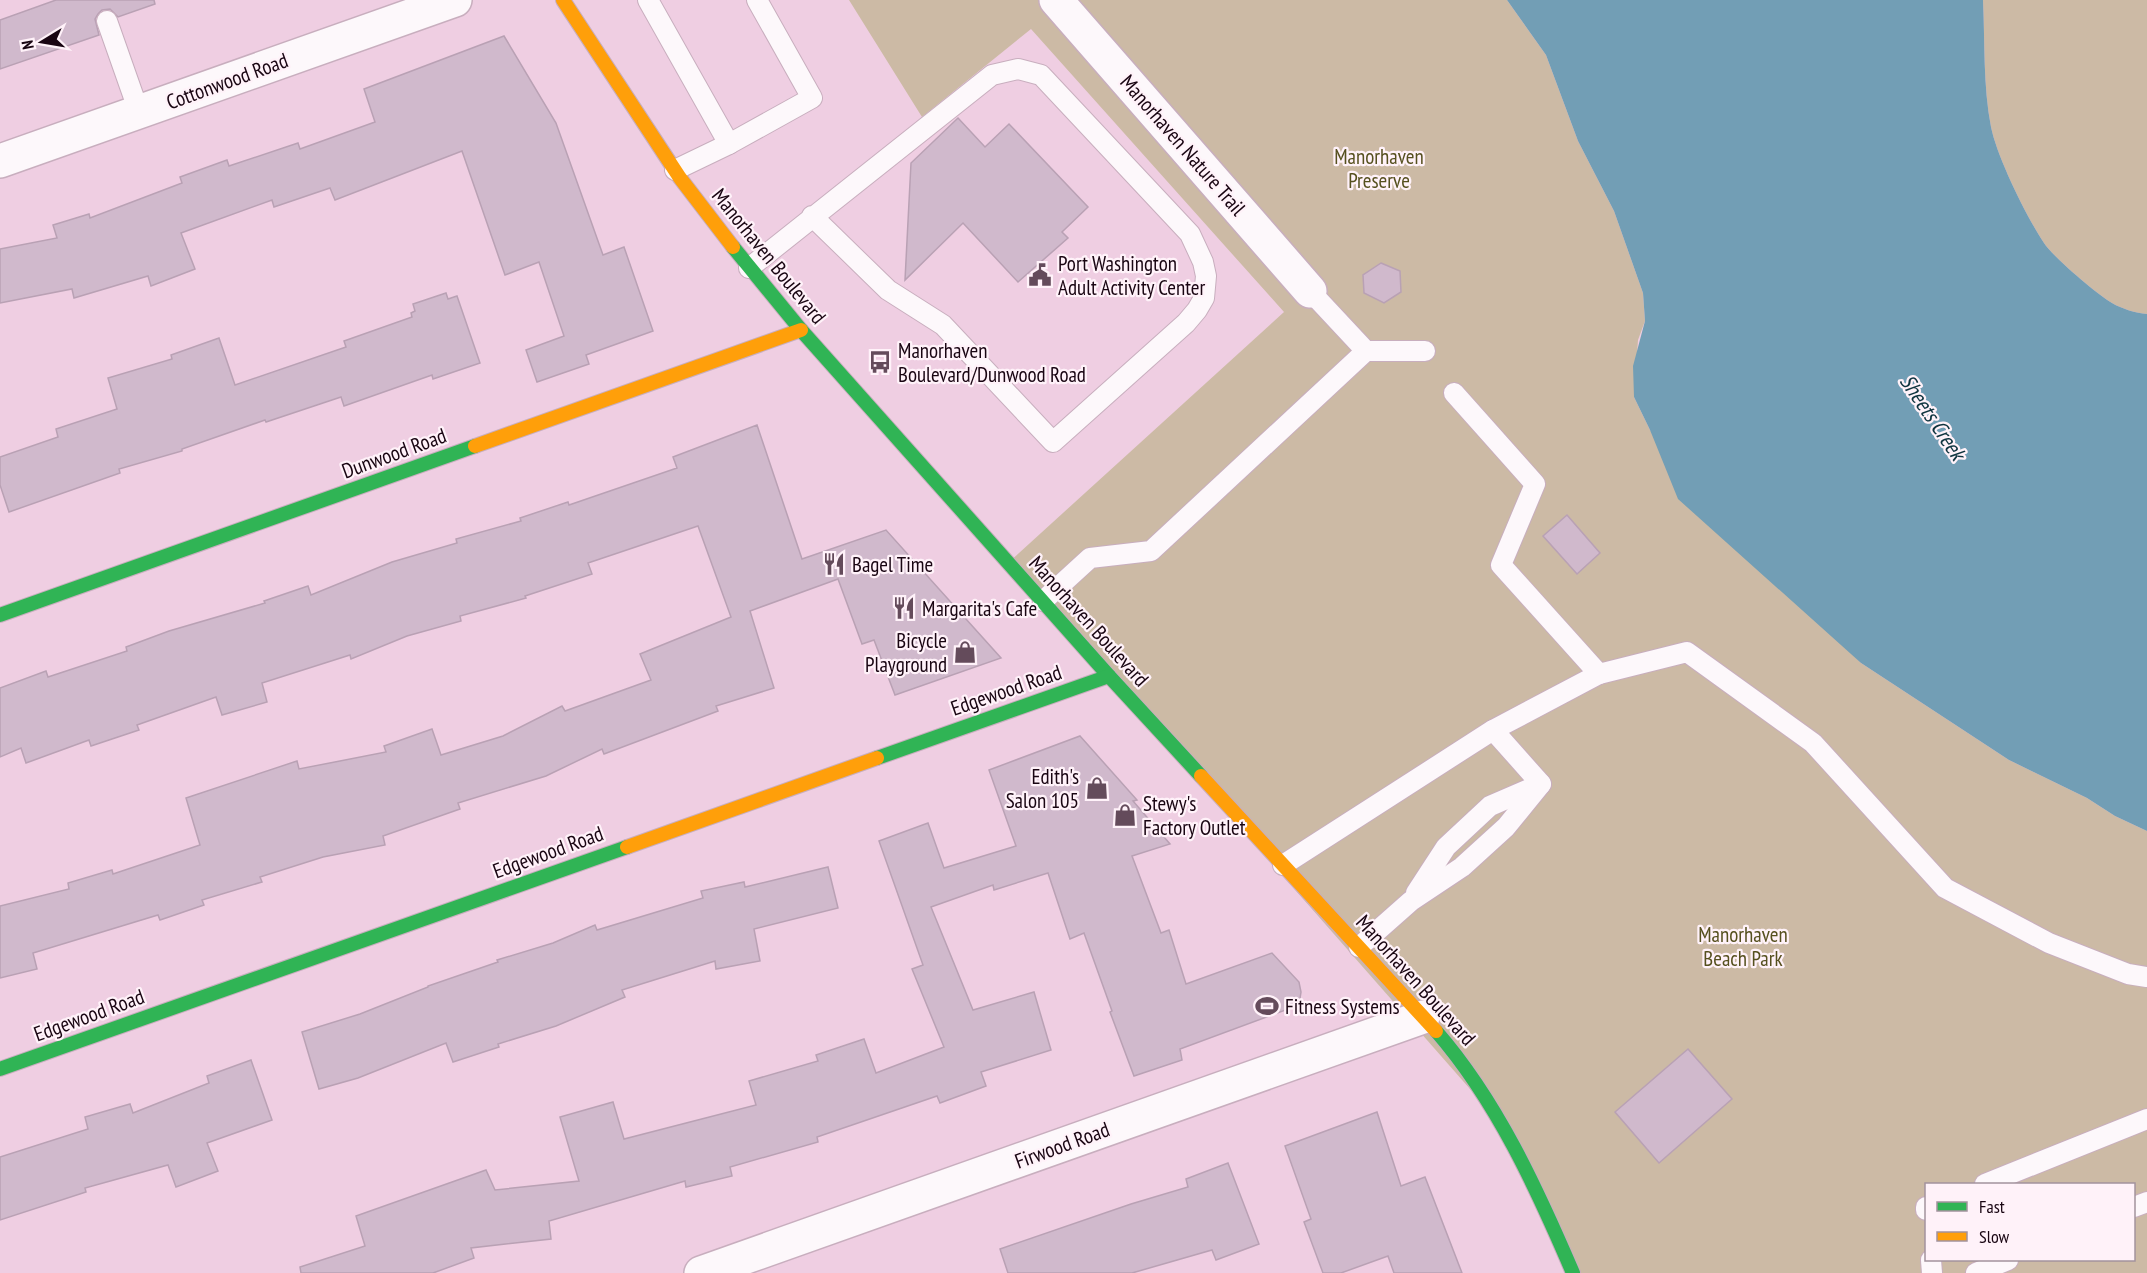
<svg xmlns="http://www.w3.org/2000/svg" width="2147" height="1273" font-family="'PT Sans Narrow',sans-serif">
<rect width="100%" height="100%" fill="#efcee2"/>
<!-- green -->
<g fill="#ccbaa5" fill-rule="evenodd">
<path d="M 849,0 L 1507,0 L 1546,55 L 1578,141 L 1614,211 L 1643,293 L 1645,321 L 1638,340 L 1634,397 L 1650,430 L 1861,663 L 2009,760 L 2087,798 L 2115,816 L 2147,831 L 2147,1273 L 1573,1273 L 1499,1122 L 1008,563 L 1284,312 L 1031,29 L 922,117 ZM 1926,1184 L 2134,1184 L 2134,1260 L 1926,1260 Z"/>
<path d="M 1983,0 L 2147,0 L 2147,314 C 2136,313 2122,309 2112,303 C 2098,295 2053,257 2044,243 C 2027,218 1997,157 1991,127 C 1983,86 1985,42 1983,0 Z"/>
</g>
<!-- water -->
<path fill="#729eb5" d="M 1507,0 L 1983,0 C 1985,42 1983,86 1991,127 C 1997,157 2027,218 2044,243 C 2053,257 2098,295 2112,303 C 2122,309 2136,313 2147,314 L 2147,831 L 2115,816 L 2087,798 L 2009,760 L 1861,663 L 1678,499 L 1650,430 L 1634,397 L 1633,366 L 1645,321 L 1643,293 L 1614,211 L 1578,141 L 1546,55 Z"/>
<!-- building -->
<g fill="#d0b9cc" stroke="#b9a1b4" stroke-width="1.5">
<path d="M 56,0 L 154,0 L 155,4 L 118,17 L 110,9 L 102,10 L 98,14 L 95,19 L 99,35 L 0,69 L 0,20 Z"/>
<path d="M 504,36 L 556,123 L 603,255 L 624,247 L 653,331 L 586,355 L 589,364 L 537,382 L 526,350 L 564,336 L 539,262 L 505,275 L 462,151 L 335,200 L 330,188 L 274,207 L 272,200 L 181,233 L 195,269 L 151,286 L 148,276 L 74,298 L 72,289 L 0,303 L 0,249 L 57,238 L 53,225 L 89,214 L 90,218 L 182,183 L 180,177 L 227,160 L 229,166 L 298,143 L 300,149 L 375,122 L 364,89 Z"/>
<path d="M 958,118 L 985,147 L 1009,124 L 1088,207 L 1062,232 L 1068,238 L 1018,282 L 963,223 L 905,280 L 911,163 Z"/>
<path d="M 1381,263 L 1400,271 L 1401,292 L 1384,303 L 1364,293 L 1363,275 Z"/>
<path d="M 446,293 L 448,299 L 457,296 L 480,363 L 433,379 L 432,375 L 344,406 L 341,397 L 266,422 L 265,420 L 182,449 L 182,451 L 119,469 L 120,473 L 9,512 L 0,485 L 0,457 L 58,437 L 56,429 L 117,409 L 108,378 L 172,359 L 171,355 L 219,338 L 235,385 L 346,347 L 344,341 L 412,317 L 411,313 L 415,311 L 413,304 Z"/>
<path d="M 757,425 L 802,559 L 886,530 L 1001,658 L 895,695 L 874,640 L 862,644 L 838,579 L 750,611 L 774,688 L 716,706 L 718,711 L 604,754 L 602,749 L 546,776 L 458,803 L 460,809 L 383,836 L 385,845 L 323,857 L 260,877 L 262,882 L 202,900 L 204,905 L 160,920 L 158,915 L 33,953 L 37,969 L 0,978 L 0,906 L 69,889 L 68,883 L 112,870 L 113,874 L 200,845 L 186,798 L 297,761 L 299,769 L 386,752 L 384,746 L 432,729 L 441,755 L 503,736 L 562,706 L 565,711 L 651,680 L 640,654 L 731,617 L 698,526 L 588,563 L 592,574 L 525,596 L 526,598 L 460,616 L 461,621 L 407,636 L 351,659 L 350,655 L 262,683 L 267,702 L 222,715 L 216,697 L 137,725 L 139,730 L 91,746 L 89,740 L 26,763 L 21,748 L 0,757 L 0,688 L 46,671 L 48,677 L 127,651 L 126,647 L 169,631 L 265,603 L 264,601 L 308,586 L 311,595 L 392,562 L 457,543 L 456,539 L 521,521 L 520,518 L 568,502 L 569,505 L 677,468 L 673,457 Z"/>
<path d="M 1567,515 L 1600,553 L 1577,574 L 1543,536 Z"/>
<path d="M 1080,736 L 1137,800 L 1133,801 L 1170,844 L 1132,856 L 1161,933 L 1169,930 L 1186,984 L 1272,953 L 1299,982 L 1301,992 L 1299,1005 L 1180,1049 L 1182,1060 L 1134,1076 L 1110,1012 L 1112,1011 L 1084,933 L 1070,939 L 1048,873 L 994,890 L 993,885 L 931,907 L 973,1010 L 1034,992 L 1051,1050 L 981,1072 L 986,1086 L 940,1103 L 937,1096 L 817,1137 L 818,1142 L 730,1167 L 732,1176 L 686,1187 L 685,1181 L 549,1221 L 551,1239 L 471,1248 L 474,1258 L 433,1273 L 301,1273 L 300,1267 L 365,1246 L 356,1216 L 486,1170 L 495,1190 L 579,1181 L 560,1117 L 613,1102 L 624,1139 L 756,1105 L 749,1081 L 818,1061 L 816,1055 L 864,1039 L 876,1073 L 944,1047 L 912,969 L 923,965 L 879,841 L 928,823 L 944,868 L 1016,846 L 989,770 Z"/>
<path d="M 828,867 L 838,908 L 754,929 L 760,961 L 716,969 L 715,961 L 622,990 L 625,997 L 556,1026 L 498,1044 L 499,1047 L 453,1062 L 446,1043 L 358,1078 L 319,1089 L 302,1032 L 360,1014 L 428,987 L 428,986 L 498,962 L 497,960 L 553,943 L 595,925 L 597,930 L 703,898 L 701,891 L 744,882 L 745,887 Z"/>
<path d="M 1688,1049 L 1732,1099 L 1659,1163 L 1615,1112 Z"/>
<path d="M 251,1060 L 272,1120 L 207,1143 L 218,1171 L 176,1187 L 168,1165 L 85,1188 L 86,1192 L 0,1220 L 0,1157 L 88,1129 L 85,1117 L 130,1104 L 133,1113 L 209,1083 L 207,1076 Z"/>
<path d="M 1377,1112 L 1401,1186 L 1425,1177 L 1462,1273 L 1394,1273 L 1388,1256 L 1341,1273 L 1323,1273 L 1304,1222 L 1311,1219 L 1285,1146 Z"/>
<path d="M 1228,1163 L 1259,1244 L 1216,1260 L 1212,1250 L 1132,1273 L 1008,1273 L 1000,1249 L 1131,1204 L 1188,1187 L 1186,1179 Z"/>
</g>
<g fill="none" stroke-linecap="round" stroke-linejoin="round">
<!-- lane casing -->
<g stroke="#c8aebe" stroke-width="22">
<g id="lane">
<path d="M 648,0 L 729,144 L 812,98 L 757,0"/>
<path d="M 107,21 L 139,112"/>
<path d="M 675,170 L 729,144"/>
<path d="M 749,268 L 992,75 L 1018,69 L 1041,75 L 1190,234 L 1203,262 L 1206,276 L 1204,298 L 1197,310 L 1186,323 L 1053,442 L 943,325 L 888,290 L 812,216"/>
<path d="M 1310,291 L 1366,351 L 1425,351"/>
<path d="M 1454,393 L 1535,484 L 1501,565 L 1599,674"/>
<path d="M 1043,601 L 1090,558 L 1151,551 L 1366,351"/>
<path d="M 1493,730 L 1599,674 L 1687,652 L 1813,743 L 1945,888 L 2049,943 L 2128,974 L 2147,977"/>
<path d="M 1283,865 L 1493,730 L 1541,784"/>
<path d="M 1416,893 L 1446,847 L 1490,806 L 1536,786"/>
<path d="M 1359,947 L 1411,901 L 1462,867 L 1506,827 L 1541,784"/>
<path d="M 1985,1184 L 2147,1119"/>
<path d="M 1926,1207 L 1926,1210"/>
<path d="M 2134,1207 L 2147,1202"/>
<path d="M 1931,1260 L 1932,1273"/>
<path d="M 1976,1273 L 2008,1260"/>
</g>
</g>
<!-- street casing -->
<g stroke="#c8aebe" stroke-width="36">
<g id="street">
<path d="M 1056,0 L 1310,291"/>
<path d="M 0,161 L 455,0"/>
<path d="M 701,1273 L 1423,1017"/>
</g>
</g>
<!-- fast casing -->
<g stroke="#c8aebe" stroke-width="16">
<g id="fast">
<path d="M 733,247 L 801,330 L 1109,676 L 1201,776"/>
<path d="M 0,615 L 475,446"/>
<path d="M 877,758 L 1109,676"/>
<path d="M 1436,1031 C 1497,1101 1537,1189 1573,1273"/>
<path d="M 0,1069 L 627,847"/>
</g>
</g>
<!-- slow casing -->
<g stroke="#c8aebe" stroke-width="16">
<g id="slow">
<path d="M 563,0 L 680,178 L 733,247"/>
<path d="M 475,446 L 801,330"/>
<path d="M 1201,776 L 1436,1031"/>
<path d="M 627,847 L 877,758"/>
</g>
</g>
<!-- lane -->
<use href="#lane" stroke="#fdf8fb" stroke-width="20"/>
<!-- street -->
<use href="#street" stroke="#fdf8fb" stroke-width="33"/>
<!-- fast -->
<use href="#fast" stroke="#30b455" stroke-width="14"/>
<!-- slow -->
<use href="#slow" stroke="#ff9f0a" stroke-width="14"/>
</g>
<!-- icons -->
<defs>
<g id="civic-bare" transform="scale(1.8)"><path d="M-.6-6.5H3V-4.5H.6V-3L4-1V1h2V6H-6V1h2V-1L-.6-3ZM-1.2 2.5V6h2.4V2.5Z" fill="#644b5b" stroke="#fff2f9" stroke-width="2.5" paint-order="stroke"/></g>
<g id="bus-bare" transform="scale(1.8)"><path d="M-5-6H5V4H4V6H2V4H-2V6H-4V4H-5ZM-3.5-4V0h7V-4ZM-3.5 1.2v1.5H-2V1.2ZM2 1.2v1.5H3.5V1.2Z" fill="#644b5b" stroke="#fff2f9" stroke-width="2.5" paint-order="stroke"/></g>
<g id="restaurant-bare" transform="scale(1.8)"><path d="M-5-6h1v4h1v-4h1v4h1v-4h1v5L-1.5 .5V6h-2V.5L-5-1ZM5-6V6H3V1.5H1.5Q1.5-4 5-6Z" fill="#644b5b" stroke="#fff2f9" stroke-width="2.5" paint-order="stroke"/></g>
<g id="shop-bare" transform="scale(1.8)"><path d="M-5-2.5h2.3a2.7 3.5 0 0 1 5.4 0H5L5.5 6h-11ZM-1.5-2.5h3a1.5 2.3 0 0 0-3 0Z" fill="#644b5b" stroke="#fff2f9" stroke-width="2.5" paint-order="stroke"/></g>
<g id="stadium-bare" transform="scale(1.8)"><path d="M0-5a6.5 5 0 1 0 0 10a6.5 5 0 1 0 0-10ZM-3.5-1.8h7v3.6h-7Z" fill="#644b5b" stroke="#fff2f9" stroke-width="2.5" paint-order="stroke"/></g>
</defs>
<g fill-rule="evenodd">
<use href="#civic-bare" x="1040" y="275"/>
<use href="#bus-bare" x="880" y="362"/>
<use href="#restaurant-bare" x="834" y="564"/>
<use href="#restaurant-bare" x="904" y="608"/>
<use href="#shop-bare" x="965" y="652"/>
<use href="#shop-bare" x="1097" y="788"/>
<use href="#shop-bare" x="1125" y="815"/>
<use href="#stadium-bare" x="1267" y="1006"/>
</g>
<g text-anchor="middle" dominant-baseline="central" stroke-width="4.5" stroke-linejoin="round" paint-order="stroke">
<!-- street labels -->
<g font-size="21" fill="#190512" stroke="#fff2f9">
<text transform="translate(227 81) rotate(-20)">Cottonwood Road</text>
<text transform="translate(1183 145) rotate(49)">Manorhaven Nature Trail</text>
<text transform="translate(769 256) rotate(51)">Manorhaven Boulevard</text>
<text transform="translate(394 453) rotate(-20)">Dunwood Road</text>
<text transform="translate(1089 621) rotate(48)">Manorhaven Boulevard</text>
<text transform="translate(1006 690) rotate(-19)">Edgewood Road</text>
<text transform="translate(548 852) rotate(-20)">Edgewood Road</text>
<text transform="translate(1416 980) rotate(48)">Manorhaven Boulevard</text>
<text transform="translate(89 1015) rotate(-20)">Edgewood Road</text>
<text transform="translate(1062 1145) rotate(-20)">Firwood Road</text>
</g>
<!-- park labels -->
<g font-size="21" fill="#56501f" stroke="#fff2f9">
<text x="1379" y="156">Manorhaven<tspan x="1379" dy="24">Preserve</tspan></text>
<text x="1743" y="934">Manorhaven<tspan x="1743" dy="24">Beach Park</tspan></text>
</g>
<!-- poi labels -->
<g font-size="21" fill="#190512" stroke="#fff2f9" text-anchor="start">
<text x="1058" y="263">Port Washington<tspan x="1058" dy="24">Adult Activity Center</tspan></text>
<text x="898" y="350">Manorhaven<tspan x="898" dy="24">Boulevard/Dunwood Road</tspan></text>
<text x="852" y="564">Bagel Time</text>
<text x="922" y="608">Margarita's Cafe</text>
<text x="947" y="640" text-anchor="end">Bicycle<tspan x="947" dy="24">Playground</tspan></text>
<text x="1079" y="776" text-anchor="end">Edith's<tspan x="1079" dy="24">Salon 105</tspan></text>
<text x="1143" y="803">Stewy's<tspan x="1143" dy="24">Factory Outlet</tspan></text>
<text x="1285" y="1006">Fitness Systems</text>
</g>
<!-- water labels -->
<g font-size="22" font-style="italic" fill="#0f343f" stroke="#fff2f9">
<text transform="translate(1933 417) rotate(56)">Sheets Creek</text>
</g>
</g>
<!-- legend -->
<rect x="1925" y="1183" width="210" height="78" fill="#fff2f9" stroke="#a3939d" stroke-width="1.5"/>
<rect x="1937" y="1202" width="30" height="9" fill="#30b455" stroke="#a3939d" stroke-width="1.5"/>
<text x="1979" y="1213" font-size="18" fill="#190512">Fast</text>
<rect x="1937" y="1232" width="30" height="9" fill="#ff9f0a" stroke="#a3939d" stroke-width="1.5"/>
<text x="1979" y="1243" font-size="18" fill="#190512">Slow</text>
<!-- north arrow -->
<g transform="translate(42 42) rotate(259)" stroke="#fff2f9" stroke-width="4.5" paint-order="stroke">
<path d="M0-4.5L10 22L0 15L-10 22Z" fill="#190512"/>
<text y="-9" font-size="16" font-weight="bold" text-anchor="middle" fill="#190512">N</text>
</g>
</svg>
